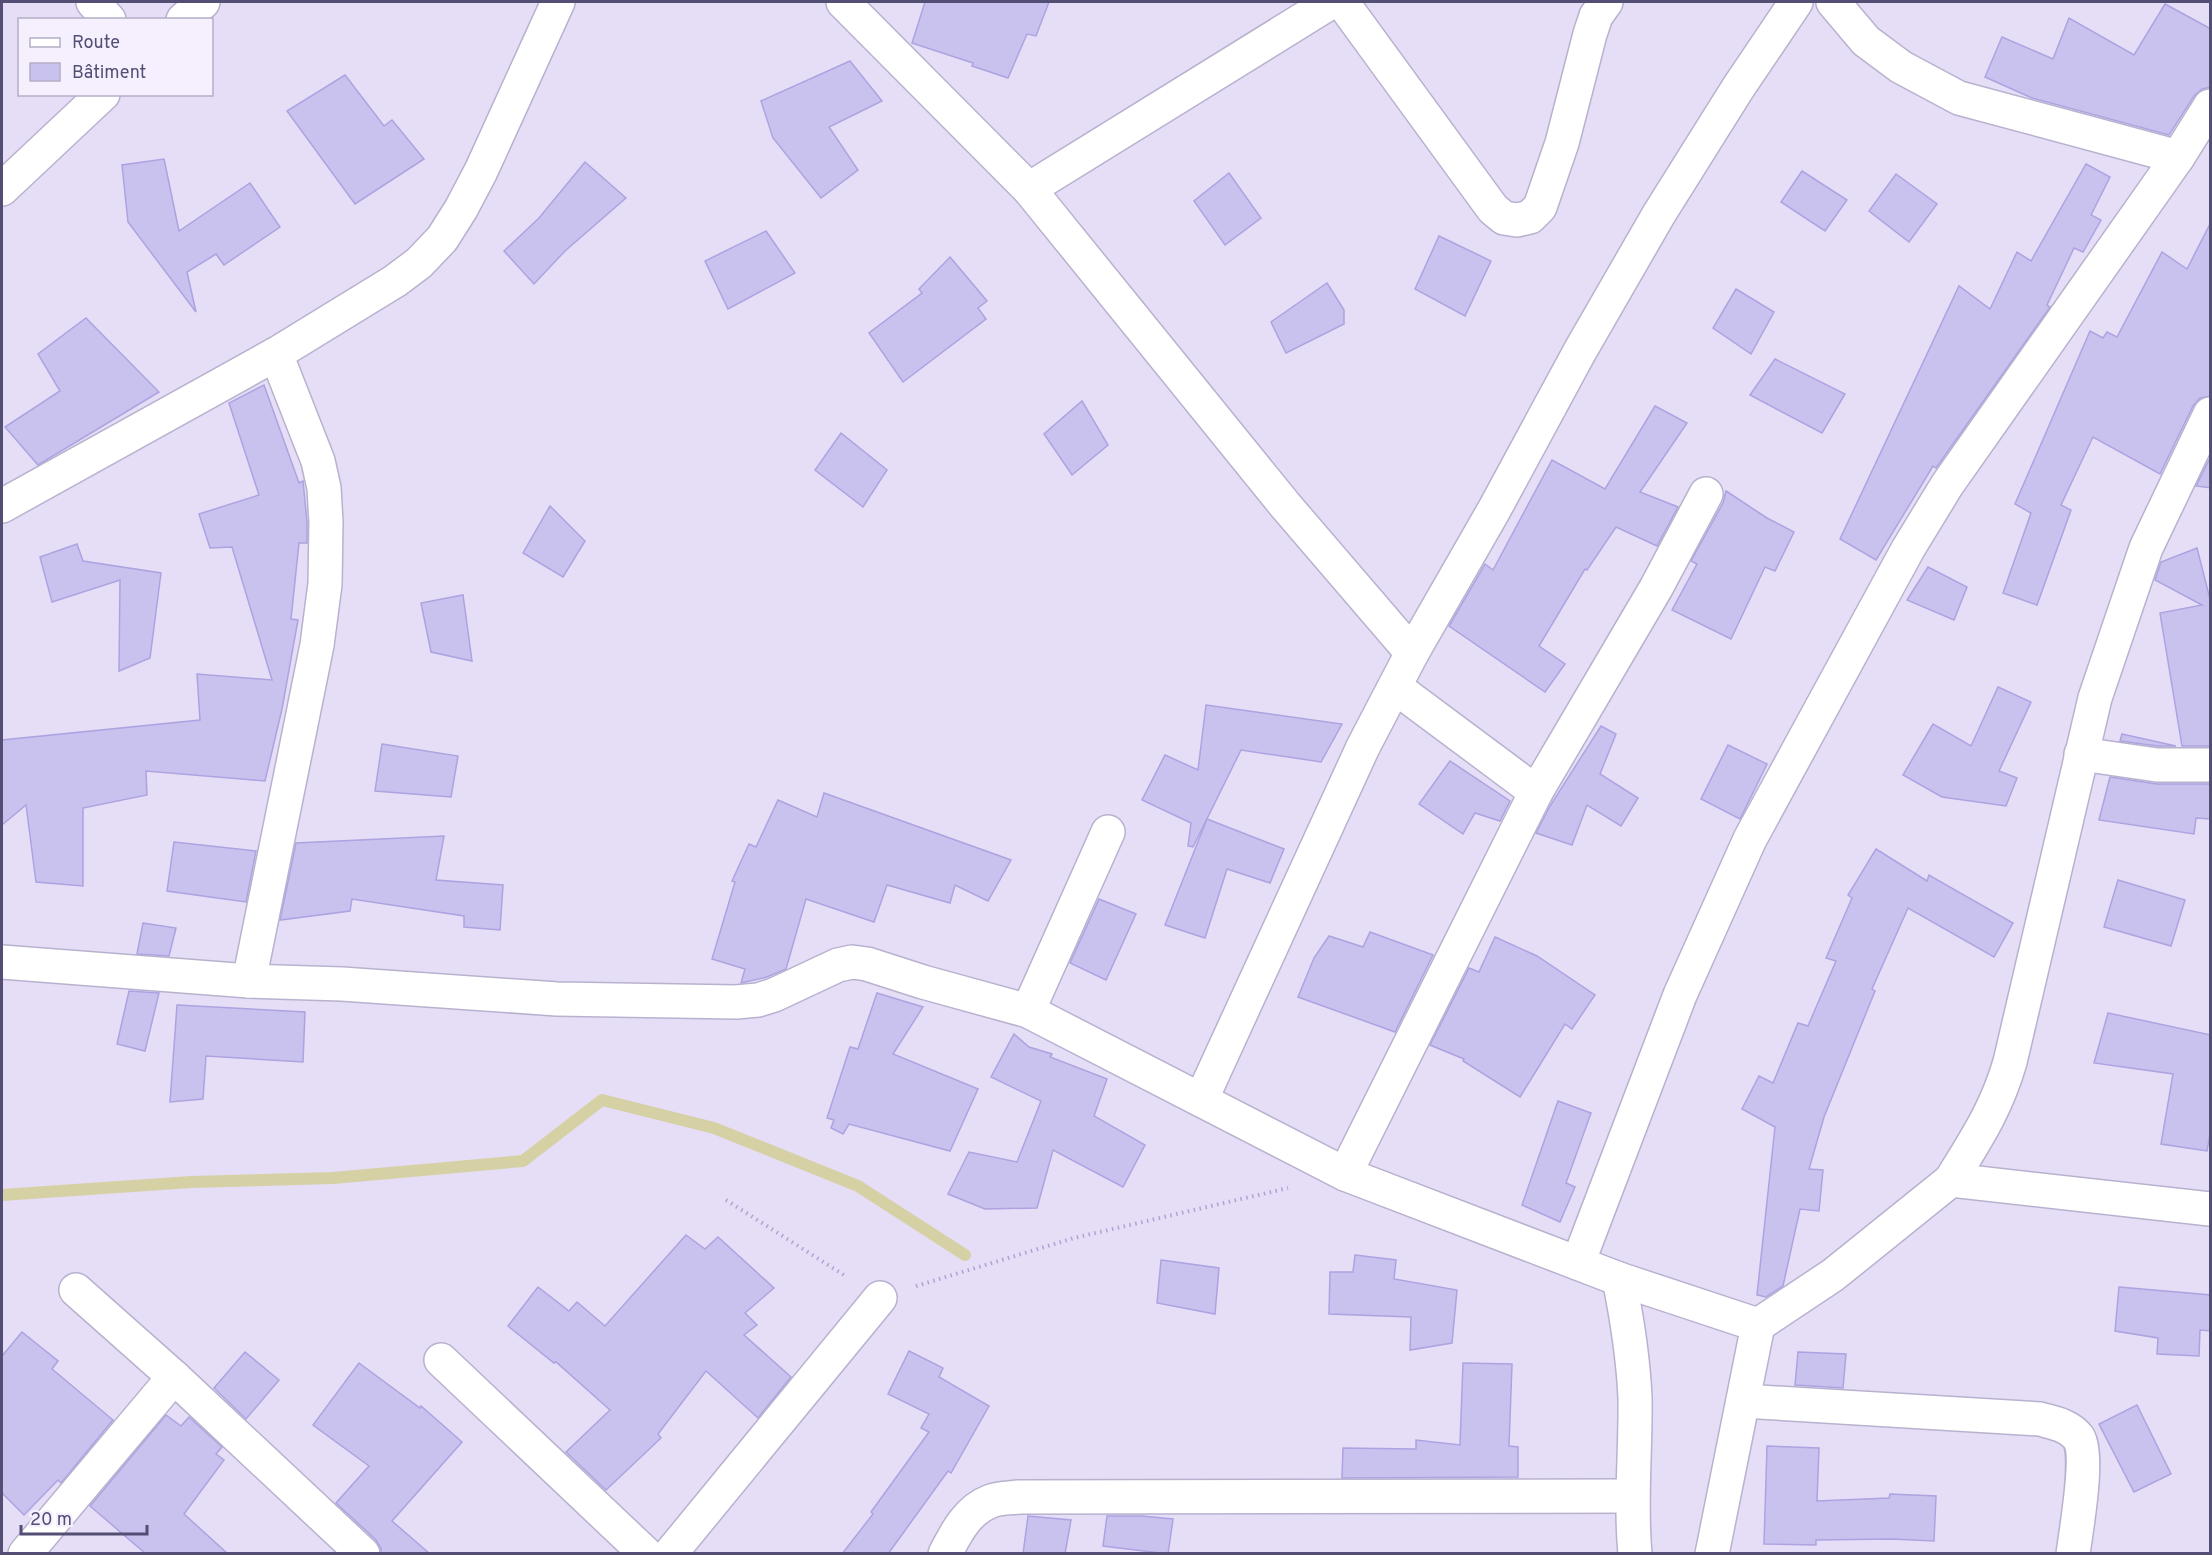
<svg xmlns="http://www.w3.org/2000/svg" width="2212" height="1555" font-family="Overpass,sans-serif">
<rect width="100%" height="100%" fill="#f0e9fb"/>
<!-- residential -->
<path fill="#e6ddf7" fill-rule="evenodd" d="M 2,2 L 2210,2 L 2210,1553 L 2,1553 ZM 20,20 L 212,20 L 212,94 L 20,94 Z"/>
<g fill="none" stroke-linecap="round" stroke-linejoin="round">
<!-- stream -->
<path stroke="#d5d1a5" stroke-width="12" d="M 2,1195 L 191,1182 L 333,1178 L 523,1161 L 602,1100 L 714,1128 L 858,1186 L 965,1255"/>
</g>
<!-- building -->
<g fill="#c9c2ef" stroke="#ada3e0" stroke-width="1.5">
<path d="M 925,2 L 1049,2 L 1036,36 L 1027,34 L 1008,78 L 972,66 L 973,63 L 912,43 Z"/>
<path d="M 2165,4 L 2211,29 L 2211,87 L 2202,89 L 2194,96 L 2169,135 L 2032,98 L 1985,77 L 2002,37 L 2053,59 L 2069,18 L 2134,55 Z"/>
<path d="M 850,61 L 882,101 L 829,127 L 858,170 L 821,198 L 773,138 L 761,101 Z"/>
<path d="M 345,75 L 384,126 L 392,120 L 424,159 L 355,204 L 287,111 Z"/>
<path d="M 164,159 L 179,231 L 250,183 L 280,227 L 224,265 L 216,254 L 187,272 L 196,312 L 128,222 L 122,165 Z"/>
<path d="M 585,162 L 626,198 L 565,251 L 534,284 L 504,251 L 539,218 Z"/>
<path d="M 2086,164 L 2110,177 L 2091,215 L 2101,220 L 2083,252 L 2074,248 L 2047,305 L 2050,307 L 1936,468 L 1933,466 L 1876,560 L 1840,539 L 1959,286 L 1990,309 L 2017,252 L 2031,261 Z"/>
<path d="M 1802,171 L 1847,200 L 1825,231 L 1781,202 Z"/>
<path d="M 1229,173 L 1261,218 L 1225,245 L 1194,201 Z"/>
<path d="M 1896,174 L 1937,204 L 1909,242 L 1869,211 Z"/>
<path d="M 2211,222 L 2211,396 L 2200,398 L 2193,406 L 2160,474 L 2093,437 L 2061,505 L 2071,510 L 2037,605 L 2003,593 L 2031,513 L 2015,504 L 2090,331 L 2103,338 L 2107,332 L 2117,337 L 2162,252 L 2187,269 Z"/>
<path d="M 766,231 L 795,273 L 728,309 L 705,261 Z"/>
<path d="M 1439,236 L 1491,261 L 1465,316 L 1415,289 Z"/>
<path d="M 950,257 L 987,301 L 978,308 L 986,319 L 903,382 L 869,333 L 922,293 L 919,289 Z"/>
<path d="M 1327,283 L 1344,310 L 1344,324 L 1286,353 L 1271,322 Z"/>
<path d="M 1736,289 L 1774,312 L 1751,354 L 1713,328 Z"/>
<path d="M 86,318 L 159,392 L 38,465 L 5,427 L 60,391 L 38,354 Z"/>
<path d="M 1775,359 L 1845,394 L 1822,433 L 1750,395 Z"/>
<path d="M 264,385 L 299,483 L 303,481 L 307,522 L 307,543 L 299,543 L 291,619 L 298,620 L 282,709 L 265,781 L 146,771 L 147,795 L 83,808 L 83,886 L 36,882 L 26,805 L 2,825 L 2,740 L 200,720 L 197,674 L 272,680 L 232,547 L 210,548 L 199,514 L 259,495 L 229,403 Z"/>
<path d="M 1082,401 L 1108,445 L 1072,475 L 1044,434 Z"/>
<path d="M 1655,406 L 1687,423 L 1640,492 L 1678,507 L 1657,546 L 1616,527 L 1587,570 L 1585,569 L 1539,646 L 1565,664 L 1545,692 L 1449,626 L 1485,564 L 1493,570 L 1552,460 L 1605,489 Z"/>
<path d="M 841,433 L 887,470 L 863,507 L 815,470 Z"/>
<path d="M 2211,456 L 2211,488 L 2196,486 Z"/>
<path d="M 1726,491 L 1767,518 L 1794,532 L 1775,571 L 1765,567 L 1731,639 L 1672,610 L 1697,564 L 1691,561 L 1723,503 Z"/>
<path d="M 550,506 L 585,541 L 563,577 L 523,553 Z"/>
<path d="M 77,544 L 83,561 L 161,573 L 150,658 L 119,671 L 120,580 L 52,602 L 40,557 Z"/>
<path d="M 2197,548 L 2211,603 L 2211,746 L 2182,746 L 2160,613 L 2202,605 L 2155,580 L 2161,562 Z"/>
<path d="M 1928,567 L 1967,587 L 1954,620 L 1907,600 Z"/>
<path d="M 463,595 L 472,661 L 431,652 L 421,603 Z"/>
<path d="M 1998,687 L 2031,702 L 1999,771 L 2017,778 L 2006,806 L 1942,797 L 1903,775 L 1933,724 L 1971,746 Z"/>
<path d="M 1206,705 L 1342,724 L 1321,762 L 1241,750 L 1193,847 L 1188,846 L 1191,823 L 1142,800 L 1165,755 L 1198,770 Z"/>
<path d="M 1601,726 L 1616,734 L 1600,774 L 1638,798 L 1621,826 L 1587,805 L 1572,845 L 1536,833 L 1550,806 Z"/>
<path d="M 2122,734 L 2176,746 L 2158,746 L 2120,741 Z"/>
<path d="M 382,744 L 458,756 L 451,797 L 375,791 Z"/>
<path d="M 1728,745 L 1767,764 L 1740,819 L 1701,799 Z"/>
<path d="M 1450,761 L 1510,801 L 1500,821 L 1475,813 L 1463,834 L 1419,804 Z"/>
<path d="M 2110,777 L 2157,784 L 2211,784 L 2211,819 L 2196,818 L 2194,834 L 2099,820 Z"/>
<path d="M 824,793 L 1011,860 L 988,901 L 955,885 L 950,903 L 887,885 L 874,922 L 806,899 L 786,969 L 767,977 L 741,983 L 745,969 L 712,959 L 735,882 L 732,881 L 749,844 L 756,847 L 778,800 L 817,817 Z"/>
<path d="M 1207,819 L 1284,849 L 1270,883 L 1227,869 L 1205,938 L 1165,925 Z"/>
<path d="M 444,836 L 436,880 L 503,885 L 500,930 L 464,927 L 464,916 L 352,899 L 350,911 L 280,920 L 296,843 Z"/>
<path d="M 174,842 L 256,851 L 246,902 L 167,891 Z"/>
<path d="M 1876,849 L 1927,881 L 1929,875 L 2013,923 L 1994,957 L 1908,908 L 1872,989 L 1875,991 L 1824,1117 L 1809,1169 L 1823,1170 L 1819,1211 L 1800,1209 L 1783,1286 L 1766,1297 L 1757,1295 L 1775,1127 L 1742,1109 L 1759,1076 L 1773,1083 L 1798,1023 L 1808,1026 L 1836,961 L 1826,958 L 1852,898 L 1848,895 Z"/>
<path d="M 2118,880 L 2185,900 L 2171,946 L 2104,927 Z"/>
<path d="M 1099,899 L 1136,914 L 1106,980 L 1070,963 Z"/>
<path d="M 143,923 L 176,928 L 169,956 L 137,954 Z"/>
<path d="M 1370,932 L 1433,955 L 1395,1032 L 1298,997 L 1314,958 L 1329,936 L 1363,947 Z"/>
<path d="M 1495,937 L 1537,956 L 1595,995 L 1572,1029 L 1565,1024 L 1520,1097 L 1463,1061 L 1464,1059 L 1430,1045 L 1469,968 L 1479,972 Z"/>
<path d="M 129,991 L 159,993 L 145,1051 L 117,1044 Z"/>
<path d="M 877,993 L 923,1007 L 893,1054 L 978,1089 L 950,1151 L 849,1124 L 843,1134 L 831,1128 L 834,1120 L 827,1118 L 850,1047 L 858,1049 Z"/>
<path d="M 177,1005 L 305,1012 L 303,1062 L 206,1056 L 203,1099 L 170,1102 Z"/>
<path d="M 2108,1013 L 2211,1035 L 2211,1129 L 2207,1151 L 2161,1144 L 2173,1074 L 2094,1063 Z"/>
<path d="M 1014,1034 L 1029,1047 L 1052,1054 L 1050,1057 L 1107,1079 L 1094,1116 L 1145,1145 L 1123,1187 L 1053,1150 L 1037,1208 L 985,1209 L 948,1194 L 969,1152 L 1017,1162 L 1041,1101 L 991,1077 Z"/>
<path d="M 1558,1101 L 1591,1113 L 1566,1183 L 1575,1187 L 1560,1222 L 1522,1205 Z"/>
<path d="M 686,1235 L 705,1249 L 718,1237 L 774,1288 L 745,1313 L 757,1325 L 744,1335 L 791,1377 L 758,1418 L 706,1371 L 658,1434 L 661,1438 L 606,1490 L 566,1452 L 610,1410 L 556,1362 L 554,1363 L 508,1326 L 538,1287 L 569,1311 L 577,1302 L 605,1326 Z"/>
<path d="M 1355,1255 L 1396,1260 L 1394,1279 L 1457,1290 L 1452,1343 L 1410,1350 L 1411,1317 L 1329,1314 L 1330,1272 L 1353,1272 Z"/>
<path d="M 1161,1260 L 1219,1268 L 1215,1314 L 1157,1303 Z"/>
<path d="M 2119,1287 L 2211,1295 L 2211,1331 L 2200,1330 L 2199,1356 L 2157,1354 L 2158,1338 L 2115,1331 Z"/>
<path d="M 22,1332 L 58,1361 L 52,1369 L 113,1420 L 61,1483 L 58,1480 L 24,1515 L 2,1493 L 2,1356 Z"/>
<path d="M 909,1351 L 943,1368 L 939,1377 L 989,1406 L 951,1473 L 948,1471 L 888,1554 L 842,1554 L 873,1514 L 871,1512 L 929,1432 L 921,1428 L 929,1414 L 888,1394 Z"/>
<path d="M 245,1352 L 279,1380 L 246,1419 L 214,1388 Z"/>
<path d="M 1798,1352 L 1846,1354 L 1843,1388 L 1795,1385 Z"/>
<path d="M 359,1363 L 420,1408 L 421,1406 L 462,1442 L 392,1521 L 430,1554 L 381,1554 L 381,1548 L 376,1540 L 336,1503 L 369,1466 L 313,1425 Z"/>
<path d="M 1463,1363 L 1512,1364 L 1509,1446 L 1518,1447 L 1518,1477 L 1342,1478 L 1343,1448 L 1416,1449 L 1416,1440 L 1460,1445 Z"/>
<path d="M 2137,1405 L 2171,1474 L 2134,1492 L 2099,1424 Z"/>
<path d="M 166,1415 L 181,1426 L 189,1417 L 222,1447 L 216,1454 L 224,1460 L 184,1514 L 228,1554 L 146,1554 L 90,1506 Z"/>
<path d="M 1767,1446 L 1819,1448 L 1817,1501 L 1889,1498 L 1890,1494 L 1936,1496 L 1934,1541 L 1891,1539 L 1816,1540 L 1816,1545 L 1764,1544 Z"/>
<path d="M 1028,1516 L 1071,1520 L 1065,1554 L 1023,1554 Z"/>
<path d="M 1107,1516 L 1142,1516 L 1173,1519 L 1168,1554 L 1103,1546 Z"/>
</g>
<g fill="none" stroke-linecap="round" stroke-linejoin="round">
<!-- street casing -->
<g stroke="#b8b2cf" stroke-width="36">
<g id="street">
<path d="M 93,2 L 109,20"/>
<path d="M 843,2 L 1029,189 L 1331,2"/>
<path d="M 1342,2 L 1493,209 L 1504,218 L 1517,220 L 1530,217 L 1540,207 L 1562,143 L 1590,34 L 1596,16 L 1606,2"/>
<path d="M 1833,2 L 1866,41 L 1901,67 L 1959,98 L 2178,157"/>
<path d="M 183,20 L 203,2"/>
<path d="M 2,189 L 103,94"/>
<path d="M 1029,189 L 1285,505 L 1412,653"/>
<path d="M 2,506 L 276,354 L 395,281 L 419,263 L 442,239 L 461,209 L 481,171 L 558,2"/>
<path d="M 1395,687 L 1536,792"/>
<path d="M 2081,754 L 2157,765 L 2210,765"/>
<path d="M 2,962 L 249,981 L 342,984 L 557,999 L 736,1002 L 758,1000 L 774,995 L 838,965 L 852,962 L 867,964 L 923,982 L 1028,1011 L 1345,1174 L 1619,1279 L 1758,1325 L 1712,1554"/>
<path d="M 249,981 L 317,645 L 325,584 L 326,522 L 324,488 L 318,461 L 276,354"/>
<path d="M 1028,1011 L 1108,832"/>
<path d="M 1201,1100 L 1363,747 L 1412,653 L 1494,510 L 1580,351 L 1659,214 L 1738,88 L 1796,2"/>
<path d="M 1345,1174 L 1536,792 L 1656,588 L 1706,494"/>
<path d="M 1951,1180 C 1976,1139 1996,1110 2010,1062 L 2095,698 L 2146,548 L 2210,414"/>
<path d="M 1578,1263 L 1680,995 L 1750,839 L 1908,549 L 1947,485 L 2178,157 L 2210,106"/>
<path d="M 1619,1279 C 1627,1318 1633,1357 1635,1397 C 1636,1450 1630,1501 1635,1554"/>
<path d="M 76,1290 L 174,1377 L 363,1554"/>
<path d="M 1758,1325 L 1833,1275 L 1951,1180 L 2210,1209"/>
<path d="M 441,1360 L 646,1554"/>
<path d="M 1743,1401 L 2040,1419 C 2054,1423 2068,1425 2078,1437 C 2090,1453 2076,1531 2073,1554"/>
<path d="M 25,1554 L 174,1377"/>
<path d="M 670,1554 L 880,1298"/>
<path d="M 945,1554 C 956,1533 967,1510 991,1501 C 999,1498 1010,1498 1019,1497 L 1631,1496"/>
</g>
</g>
<!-- path -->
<g stroke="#aca5d4" stroke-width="4" stroke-dasharray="1.5 4.5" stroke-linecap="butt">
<path d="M 726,1200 L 847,1277"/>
<path d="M 916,1286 L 1074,1238 L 1288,1188"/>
</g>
<!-- street -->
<use href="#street" stroke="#fff" stroke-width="33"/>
</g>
<!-- border -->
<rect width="2212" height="1555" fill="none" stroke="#534e74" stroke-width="6"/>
<!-- legend -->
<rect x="18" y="18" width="195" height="78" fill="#f5effe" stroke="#b4afc7" stroke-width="1.5"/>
<rect x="30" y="38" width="30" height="9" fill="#ffffff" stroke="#b4afc7" stroke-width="1.5"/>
<text x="72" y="48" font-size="18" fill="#534e74">Route</text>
<rect x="30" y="63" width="30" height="18" fill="#c9c2ef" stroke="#b4afc7" stroke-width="1.5"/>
<text x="72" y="78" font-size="18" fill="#534e74">Bâtiment</text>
<!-- scale -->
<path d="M21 1525v9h126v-9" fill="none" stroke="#534e74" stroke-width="3"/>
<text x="30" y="1525" font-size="18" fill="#534e74" stroke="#f5effe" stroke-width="4.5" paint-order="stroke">20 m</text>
</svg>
